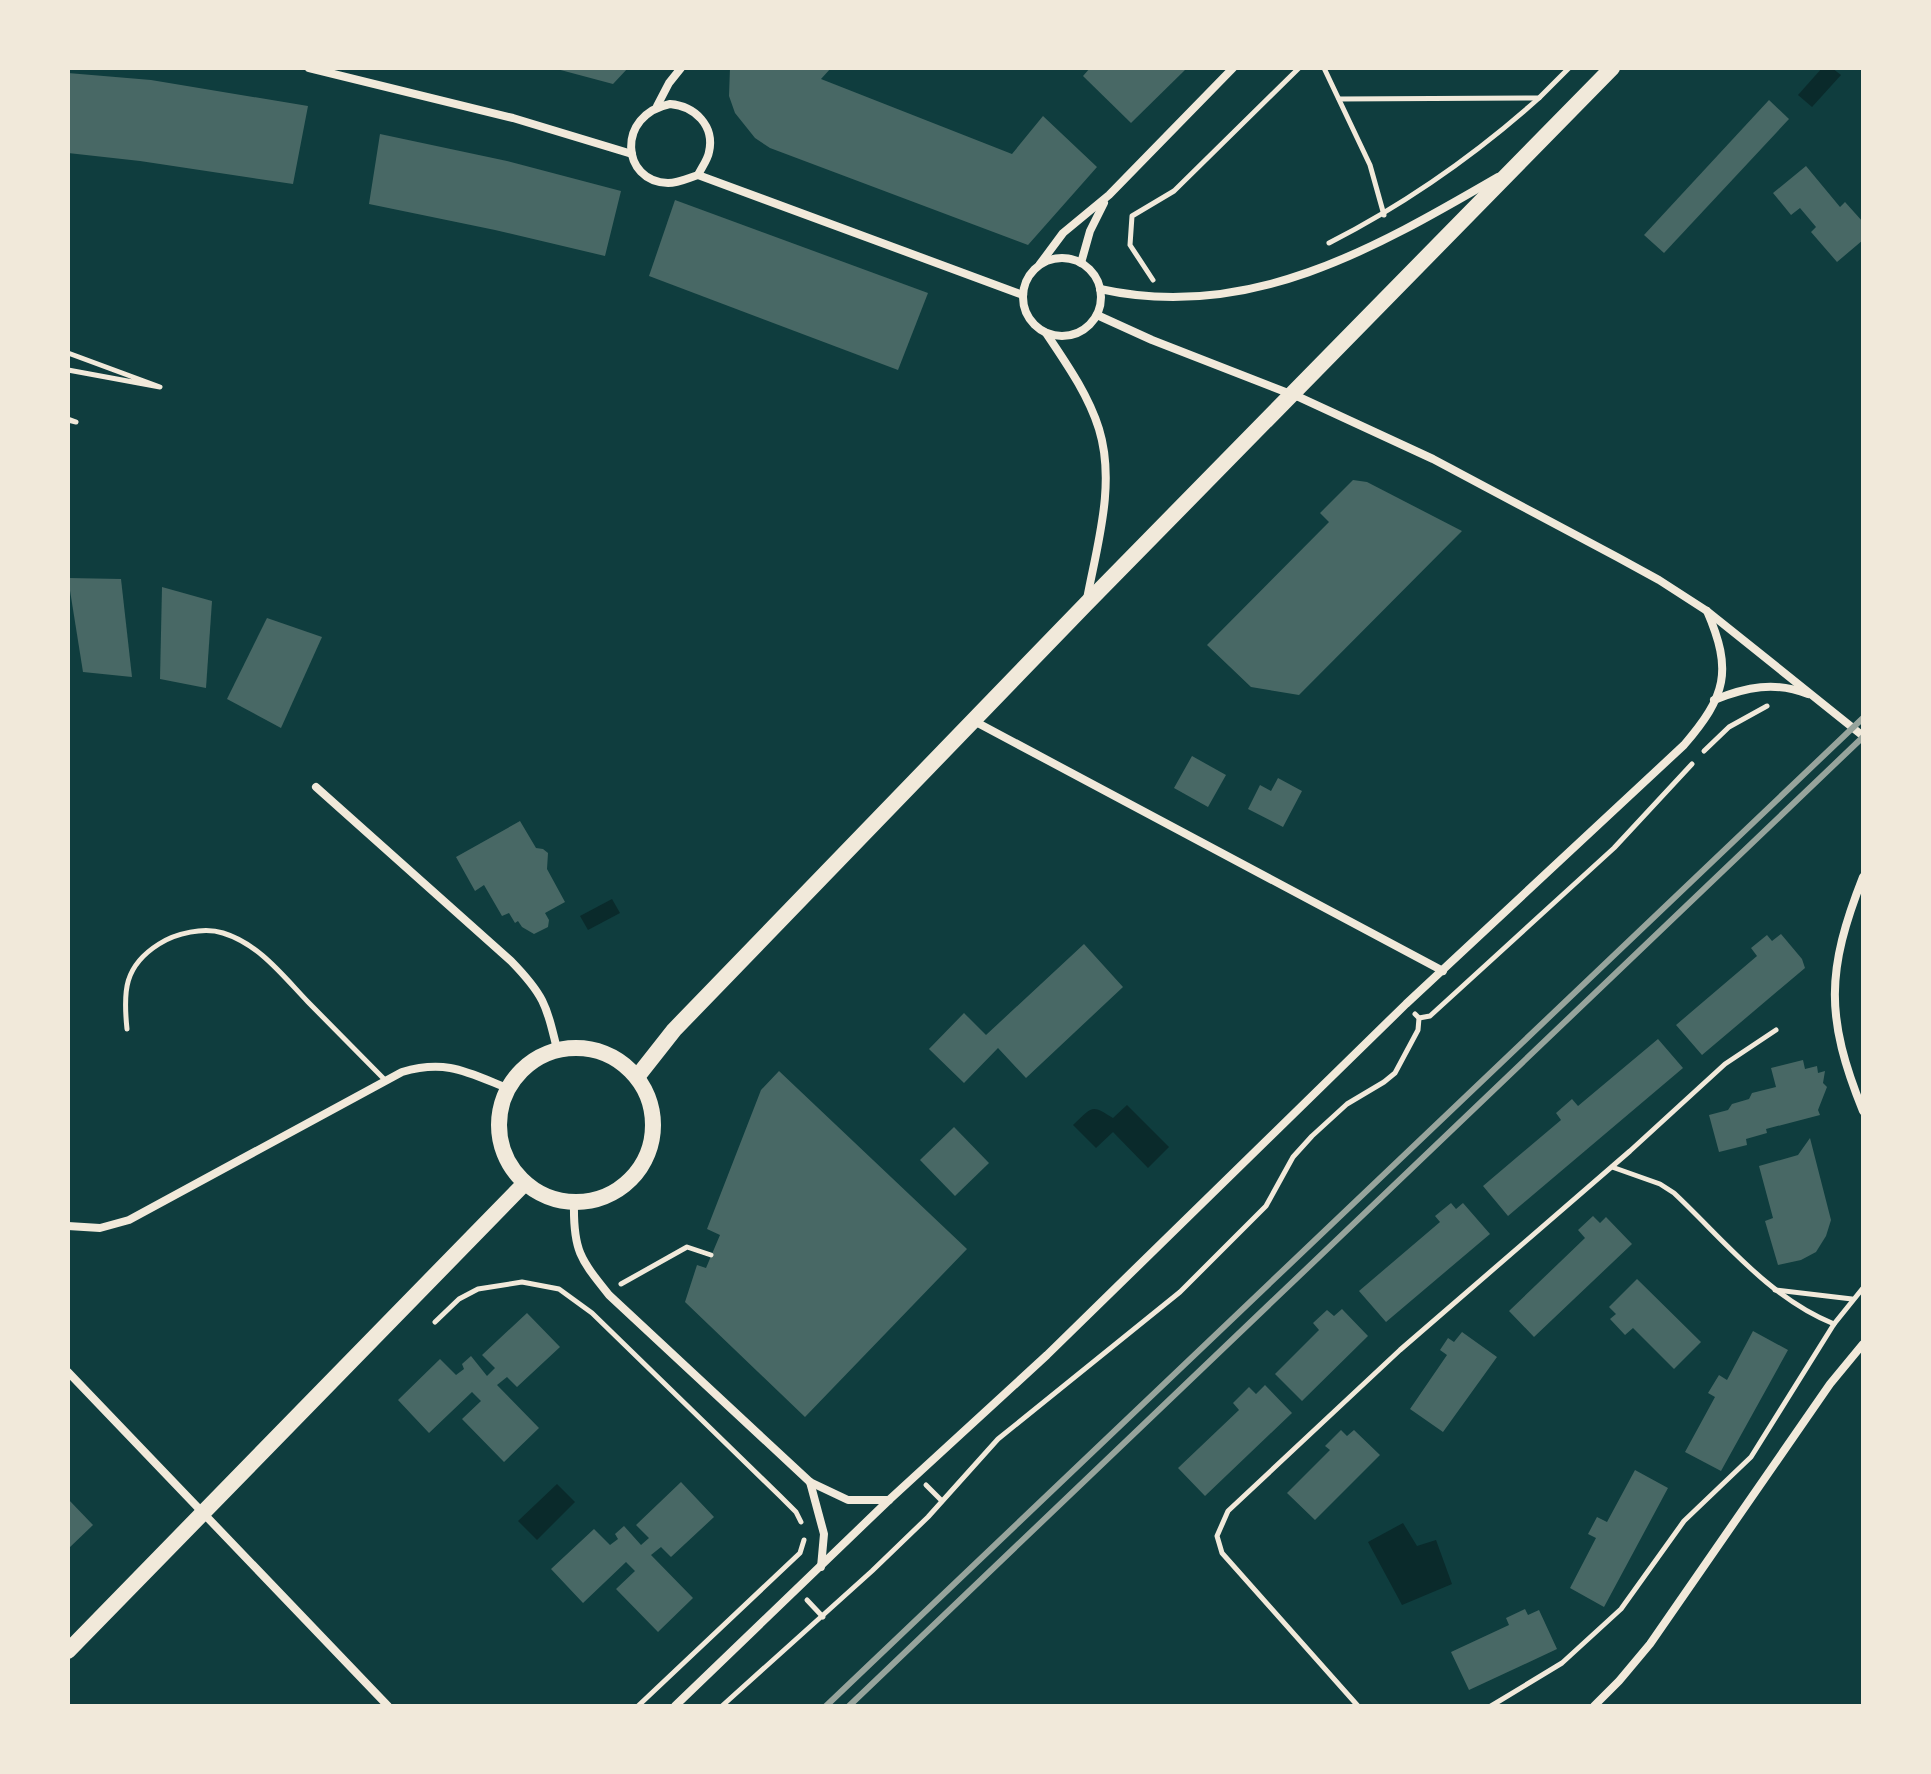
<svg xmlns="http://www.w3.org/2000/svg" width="1931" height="1774" font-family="Barlow,sans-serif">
<rect width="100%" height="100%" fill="#0f3d3e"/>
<!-- water -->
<g fill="#0a2a2b">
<path d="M 1822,68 L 1832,68 L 1841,75 L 1812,107 L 1798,95 Z"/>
<path d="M 612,899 L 620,913 L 588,930 L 580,916 Z"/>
<path d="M 1127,1105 L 1169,1147 L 1148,1168 L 1113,1132 L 1096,1148 L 1073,1125 C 1093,1106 1091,1104 1113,1118 Z"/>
<path d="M 557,1484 L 575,1502 L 537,1540 L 518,1521 Z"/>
<path d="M 1403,1523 L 1417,1546 L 1436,1540 L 1452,1584 L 1402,1605 L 1368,1542 Z"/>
</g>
<!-- building -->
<g fill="#486865">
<path d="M 553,68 L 628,68 L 613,84 Z"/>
<path d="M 730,68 L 831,68 L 821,79 L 1012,154 L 1043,116 L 1097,167 L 1028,245 L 770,148 L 755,138 L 735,113 L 729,96 Z"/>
<path d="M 1090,68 L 1187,68 L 1131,123 L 1083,76 Z"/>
<path d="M 68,73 L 151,80 L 308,106 L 293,184 L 140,161 L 68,153 Z"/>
<path d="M 1769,100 L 1789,119 L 1664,253 L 1644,235 Z"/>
<path d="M 380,134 L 507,161 L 621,191 L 605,256 L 495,230 L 369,204 Z"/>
<path d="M 1806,166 L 1840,207 L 1845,202 L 1863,222 L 1863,240 L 1837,262 L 1811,232 L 1816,227 L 1800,208 L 1791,215 L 1773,193 Z"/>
<path d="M 675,200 L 928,293 L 898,370 L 649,276 Z"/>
<path d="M 1353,480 L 1367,482 L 1462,531 L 1299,695 L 1251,687 L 1207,645 L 1329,522 L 1320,513 Z"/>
<path d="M 68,578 L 121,579 L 132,677 L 83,672 Z"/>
<path d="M 162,587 L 212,601 L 206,688 L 160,679 Z"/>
<path d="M 267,618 L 322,637 L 281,728 L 227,699 Z"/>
<path d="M 1192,756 L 1226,775 L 1208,807 L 1174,788 Z"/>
<path d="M 1278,778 L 1302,791 L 1283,827 L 1248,809 L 1260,785 L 1271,791 Z"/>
<path d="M 520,821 L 536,848 L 543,849 L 548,853 L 547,869 L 565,902 L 545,913 L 549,920 L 548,927 L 534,934 L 522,927 L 518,921 L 515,923 L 509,913 L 502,916 L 484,885 L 475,891 L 456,857 Z"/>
<path d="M 1781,934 L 1802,959 L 1805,968 L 1702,1055 L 1676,1025 L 1757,956 L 1751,948 L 1767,935 L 1772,941 Z"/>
<path d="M 1084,944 L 1123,987 L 1026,1078 L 998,1048 L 964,1083 L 929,1049 L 964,1013 L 986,1035 Z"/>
<path d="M 1658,1039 L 1683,1068 L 1508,1216 L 1483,1186 L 1561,1120 L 1556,1113 L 1572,1099 L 1578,1106 Z"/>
<path d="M 1803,1060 L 1805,1069 L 1817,1066 L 1818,1073 L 1825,1071 L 1823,1083 L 1827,1087 L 1818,1110 L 1820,1115 L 1766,1129 L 1767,1133 L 1746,1139 L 1747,1145 L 1719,1152 L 1709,1115 L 1728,1110 L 1732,1104 L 1749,1099 L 1752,1093 L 1776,1087 L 1771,1068 Z"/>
<path d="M 779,1071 L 967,1249 L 805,1417 L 685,1302 L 697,1265 L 706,1268 L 720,1235 L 707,1229 L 761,1090 Z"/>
<path d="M 954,1127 L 989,1163 L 955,1196 L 920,1160 Z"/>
<path d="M 1810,1138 L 1831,1220 L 1826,1236 L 1816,1252 L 1801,1260 L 1778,1265 L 1765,1221 L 1773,1218 L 1759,1166 L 1798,1155 Z"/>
<path d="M 1451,1203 L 1456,1209 L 1463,1203 L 1490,1234 L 1386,1322 L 1359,1291 L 1440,1222 L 1435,1216 Z"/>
<path d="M 1593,1216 L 1600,1223 L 1606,1217 L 1632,1244 L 1534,1337 L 1509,1311 L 1585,1238 L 1578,1230 Z"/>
<path d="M 1637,1279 L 1701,1342 L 1674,1369 L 1633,1328 L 1625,1335 L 1610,1319 L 1616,1314 L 1609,1307 Z"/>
<path d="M 1342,1309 L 1368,1336 L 1302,1401 L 1275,1374 L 1319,1330 L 1313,1323 L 1327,1310 L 1334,1316 Z"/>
<path d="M 527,1313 L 560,1347 L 517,1387 L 507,1377 L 497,1385 L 539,1428 L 504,1462 L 462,1419 L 481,1401 L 472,1392 L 429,1433 L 398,1400 L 440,1359 L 456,1375 L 464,1369 L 462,1364 L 471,1356 L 487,1376 L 495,1368 L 482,1355 Z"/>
<path d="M 1753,1331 L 1788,1350 L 1721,1471 L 1685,1452 L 1715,1397 L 1708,1393 L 1719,1375 L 1727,1380 Z"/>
<path d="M 1462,1332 L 1497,1357 L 1443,1432 L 1410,1409 L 1447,1355 L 1440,1350 L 1448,1338 L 1454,1342 Z"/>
<path d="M 1265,1385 L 1292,1413 L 1205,1496 L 1178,1468 L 1239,1410 L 1233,1403 L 1249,1387 L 1256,1394 Z"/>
<path d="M 1341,1430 L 1347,1436 L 1354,1430 L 1380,1455 L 1315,1520 L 1287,1493 L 1330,1450 L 1325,1446 Z"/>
<path d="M 1635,1470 L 1668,1488 L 1604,1607 L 1570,1588 L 1596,1538 L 1588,1534 L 1597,1517 L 1607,1522 Z"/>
<path d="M 681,1482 L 714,1517 L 671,1557 L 661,1547 L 651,1555 L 693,1598 L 658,1632 L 616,1589 L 635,1571 L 626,1562 L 583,1603 L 551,1569 L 594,1529 L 610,1545 L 618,1539 L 615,1534 L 624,1526 L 641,1545 L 649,1538 L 636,1525 Z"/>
<path d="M 68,1499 L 93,1525 L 68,1549 Z"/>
<path d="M 1525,1609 L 1528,1615 L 1539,1610 L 1557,1649 L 1469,1690 L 1451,1652 L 1509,1625 L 1506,1618 Z"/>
</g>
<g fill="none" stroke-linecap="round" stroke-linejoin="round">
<!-- path -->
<g stroke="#f1e9da" stroke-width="5">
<path d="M 1324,68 L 1370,165 L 1384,215"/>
<path d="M 1339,99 L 1539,98 L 1569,68"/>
<path d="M 1329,243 C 1407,203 1473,157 1539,98"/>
<path d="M 1153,280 L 1130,245 L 1132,216 L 1174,191 L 1299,68"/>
<path d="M 68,353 L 160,387 L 68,370"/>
<path d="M 68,419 L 76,422 L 68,420"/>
<path d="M 1704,751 L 1729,727 L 1767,706"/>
<path d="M 1419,1018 L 1430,1016 L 1614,848 L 1692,764"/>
<path d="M 621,1284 L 687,1247 L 711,1255"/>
<path d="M 435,1322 L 459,1299 L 478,1289 L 522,1282 L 559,1289 L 592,1313 L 781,1497 L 796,1512 L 801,1522"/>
<path d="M 926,1485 L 942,1501"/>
<path d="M 807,1600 L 823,1617"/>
<path d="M 638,1706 L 800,1553 L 804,1540"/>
<path d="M 722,1706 L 872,1571 L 928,1517 L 998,1439 L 1180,1292 L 1266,1206 L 1293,1157 L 1312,1136 L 1347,1104 L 1384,1082 L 1395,1073 L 1418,1030 L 1419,1018 L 1415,1014"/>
</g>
<!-- service -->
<g stroke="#f1e9da" stroke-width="5">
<path d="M 127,1029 C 123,991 124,966 159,944 C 176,933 204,927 223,933 C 259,944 283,976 308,1002 C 334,1028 359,1054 385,1080"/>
<path d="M 1612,1167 L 1660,1184 L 1674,1193 C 1724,1240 1769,1298 1834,1324"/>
<path d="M 1775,1290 L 1852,1299"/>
<path d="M 1358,1706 L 1222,1553 L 1217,1536 L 1228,1511 L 1400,1350 L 1630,1151 L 1725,1064 L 1776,1030"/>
<path d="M 1491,1706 L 1562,1663 L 1621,1609 L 1684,1521 L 1751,1457 L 1834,1324 L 1863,1288"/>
</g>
<!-- minor -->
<g stroke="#f1e9da" stroke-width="8">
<path d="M 309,68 L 513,118 L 632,154"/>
<path d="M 670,104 C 695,106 715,126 709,152 C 708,159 702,167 698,175 C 688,178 679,183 668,183 C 621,182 616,115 670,104 Z"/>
<path d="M 657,106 L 669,83 L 681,68"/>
<path d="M 698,175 L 1023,295"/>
<circle cx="1062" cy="297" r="39"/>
<path d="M 1081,263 L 1090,231 L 1104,203"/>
<path d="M 1040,264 L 1063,233 L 1109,195 L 1233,68"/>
<path d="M 1100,289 C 1248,322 1374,249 1498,177"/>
<path d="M 1097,315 L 1152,340 L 1301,398 L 1433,459 L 1617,557 L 1659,580 L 1707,611 L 1863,736"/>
<path d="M 1046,333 C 1066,363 1088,394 1099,429 C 1116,484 1097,545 1087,599"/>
<path d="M 1714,700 C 1746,687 1775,681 1808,694"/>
<path d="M 974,721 L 1443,971"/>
<path d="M 316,787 L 511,961 C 544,995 546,1004 557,1049"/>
<path d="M 1863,877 C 1826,971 1825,1017 1863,1111"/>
<path d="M 574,1203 C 573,1250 580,1259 609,1295 L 810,1482 L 848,1500 L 889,1500"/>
<path d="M 68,1226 L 100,1228 L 129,1220 L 402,1072 C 446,1059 467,1072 507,1088"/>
<path d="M 68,1372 L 388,1706"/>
<path d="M 810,1482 L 824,1534 L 821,1567"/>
<path d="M 675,1706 L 889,1500 L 1047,1355 L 1406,1004 L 1684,745 C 1726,696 1733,671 1707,611"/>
<path d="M 1594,1706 L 1619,1681 L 1650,1644 L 1830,1384 L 1863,1344"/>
</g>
<!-- secondary -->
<g stroke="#f1e9da" stroke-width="16">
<circle cx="576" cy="1125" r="77"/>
<path d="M 637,1077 L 674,1030 L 1085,605 L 1612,68"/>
<path d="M 68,1651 L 525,1183"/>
</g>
<!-- rail -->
<g stroke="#97a49c" stroke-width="6">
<path d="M 826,1706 L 1863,718"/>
<path d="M 849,1706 L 1863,737"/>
</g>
</g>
<!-- border -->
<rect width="1931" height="1774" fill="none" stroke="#f1e9da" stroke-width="140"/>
</svg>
